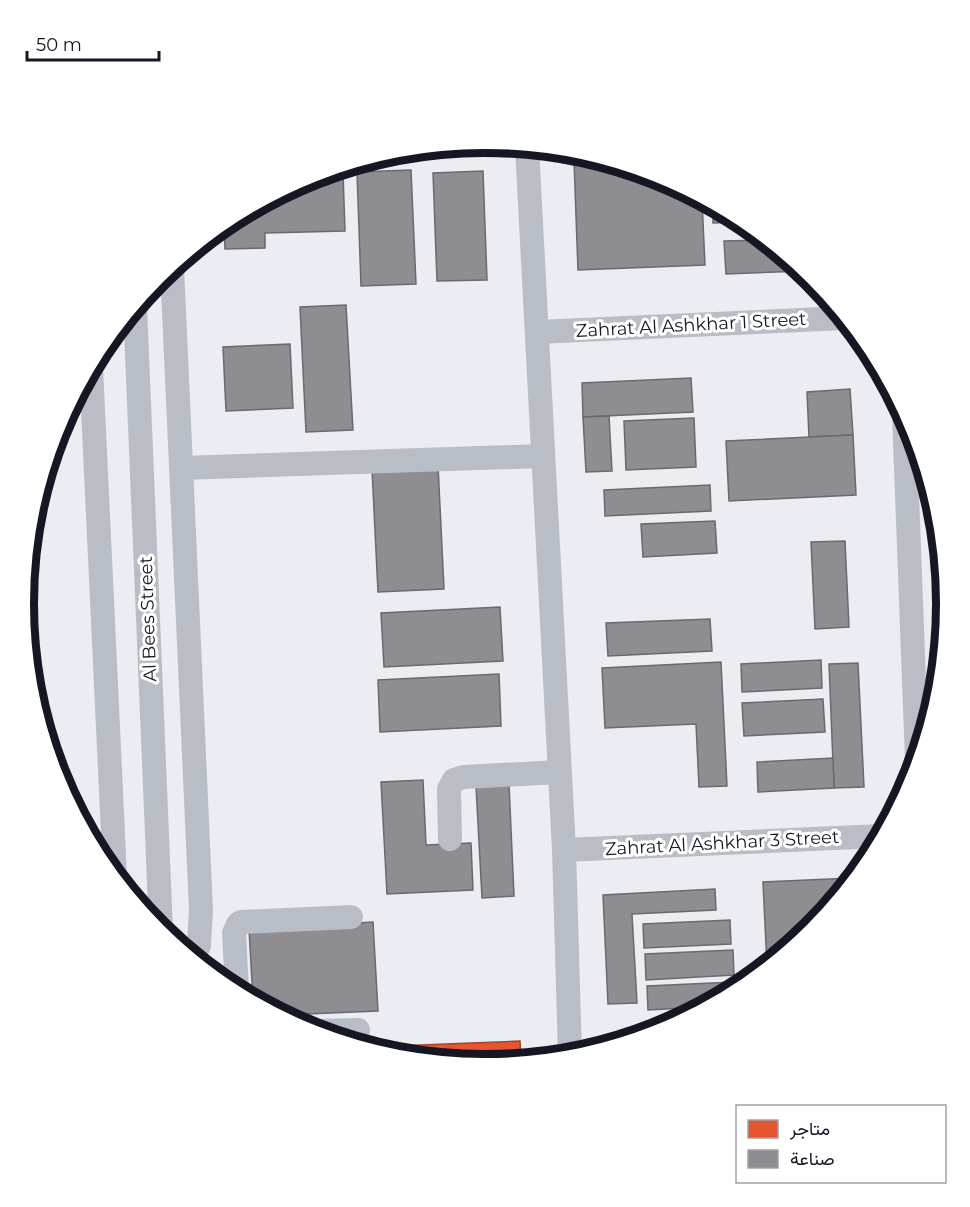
<svg xmlns="http://www.w3.org/2000/svg" width="970" height="1207" font-family="Montserrat,Vazirmatn,sans-serif">
<rect width="100%" height="100%" fill="#fafafa"/>
<!-- built -->
<circle fill="#ecedf2" cx="485" cy="603" r="460"/>
<!-- shops -->
<g fill="#e4572e" stroke="#a6442b" stroke-width="1.5">
<path d="M 637,1034 L 637,1037 L 605,1046 L 605,1035 Z"/>
<path d="M 520,1041 L 521,1061 L 485,1064 L 394,1055 L 394,1046 Z"/>
</g>
<!-- industry -->
<g fill="#8d8d92" stroke="#696a71" stroke-width="1.5">
<path d="M 604,160 L 662,178 L 702,200 L 705,265 L 578,270 L 574,161 Z"/>
<path d="M 411,170 L 416,284 L 361,286 L 357,172 Z"/>
<path d="M 483,171 L 487,280 L 437,281 L 433,173 Z"/>
<path d="M 343,173 L 345,231 L 265,233 L 265,248 L 225,249 L 224,224 L 229,220 L 309,177 L 322,174 Z"/>
<path d="M 713,205 L 741,220 L 743,222 L 713,223 Z"/>
<path d="M 765,240 L 803,271 L 726,274 L 724,241 Z"/>
<path d="M 346,305 L 353,430 L 306,432 L 300,307 Z"/>
<path d="M 290,344 L 293,408 L 226,411 L 223,347 Z"/>
<path d="M 691,378 L 693,412 L 583,417 L 582,383 Z"/>
<path d="M 850,389 L 853,435 L 809,437 L 807,392 Z"/>
<path d="M 609,416 L 612,471 L 586,472 L 583,417 Z"/>
<path d="M 694,418 L 696,467 L 626,470 L 624,421 Z"/>
<path d="M 853,435 L 856,495 L 729,501 L 726,441 Z"/>
<path d="M 438,465 L 444,589 L 378,592 L 372,469 Z"/>
<path d="M 710,485 L 711,511 L 605,516 L 604,490 Z"/>
<path d="M 715,521 L 717,553 L 643,557 L 641,524 Z"/>
<path d="M 845,541 L 849,627 L 815,629 L 811,542 Z"/>
<path d="M 500,607 L 503,661 L 384,667 L 381,613 Z"/>
<path d="M 710,619 L 712,651 L 608,656 L 606,623 Z"/>
<path d="M 821,660 L 822,688 L 742,692 L 741,664 Z"/>
<path d="M 721,662 L 727,786 L 699,787 L 696,724 L 605,728 L 602,668 Z"/>
<path d="M 858,663 L 864,787 L 834,788 L 829,664 Z"/>
<path d="M 499,674 L 501,726 L 380,732 L 378,680 Z"/>
<path d="M 823,699 L 825,732 L 744,736 L 742,703 Z"/>
<path d="M 833,758 L 834,788 L 758,792 L 757,762 Z"/>
<path d="M 423,780 L 426,845 L 471,843 L 473,890 L 387,894 L 381,782 Z"/>
<path d="M 509,784 L 514,896 L 482,898 L 476,786 Z"/>
<path d="M 851,878 L 851,881 L 811,930 L 767,966 L 763,882 Z"/>
<path d="M 715,889 L 716,910 L 632,914 L 637,1003 L 608,1004 L 603,895 Z"/>
<path d="M 730,920 L 731,944 L 644,948 L 643,924 Z"/>
<path d="M 373,922 L 378,1011 L 283,1015 L 253,1000 L 249,929 Z"/>
<path d="M 733,950 L 734,975 L 646,980 L 645,954 Z"/>
<path d="M 734,982 L 735,990 L 703,1007 L 648,1010 L 647,986 Z"/>
</g>
<g fill="none" stroke-linecap="round" stroke-linejoin="round">
<!-- minor -->
<g stroke="#b9bec6" stroke-width="24">
<path d="M 527,147 L 564,850 L 570,1056"/>
<path d="M 172,267 L 201,910 L 199,945 L 194,958"/>
<path d="M 135,306 L 161,931"/>
<path d="M 537,332 L 844,318"/>
<path d="M 91,367 L 115,876"/>
<path d="M 904,415 L 917,760"/>
<path d="M 182,468 L 543,456"/>
<path d="M 450,839 L 449,789 L 454,780 L 464,777 L 559,772"/>
<path d="M 564,850 L 881,836"/>
<path d="M 237,991 L 234,933 L 238,924 L 241,922 L 351,917"/>
<path d="M 313,1031 L 358,1030"/>
</g>
</g>
<g text-anchor="middle" dominant-baseline="central" stroke-width="6" stroke-linejoin="round" paint-order="stroke">
<!-- street labels -->
<g font-size="18" fill="#151723" stroke="#fff">
<text transform="translate(691 325) rotate(-3)">Zahrat Al Ashkhar 1 Street</text>
<text transform="translate(148 619) rotate(-92)">Al Bees Street</text>
<text transform="translate(722 843) rotate(-3)">Zahrat Al Ashkhar 3 Street</text>
</g>
</g>
<!-- crop -->
<path d="M0 0H970V1207H0ZM484 153H486A450 450 0 0 1 936 603V604A450 450 0 0 1 486 1054H484A450 450 0 0 1 34 604V603A450 450 0 0 1 484 153Z" fill="#fff" fill-rule="evenodd"/>
<path fill="none" stroke="#151723" stroke-width="8" d="M484 153H486A450 450 0 0 1 936 603V604A450 450 0 0 1 486 1054H484A450 450 0 0 1 34 604V603A450 450 0 0 1 484 153Z"/>
<!-- legend -->
<rect x="736" y="1105" width="210" height="78" fill="#ffffff" stroke="#a1a2a7" stroke-width="1.5"/>
<rect x="748" y="1120" width="30" height="18" fill="#e4572e" stroke="#a1a2a7" stroke-width="1.5"/>
<text x="790" y="1135" font-size="18" fill="#151723">متاجر</text>
<rect x="748" y="1150" width="30" height="18" fill="#8d8d92" stroke="#a1a2a7" stroke-width="1.5"/>
<text x="790" y="1165" font-size="18" fill="#151723">صناعة</text>
<!-- scale -->
<path d="M27 51v9h132v-9" fill="none" stroke="#151723" stroke-width="3"/>
<text x="36" y="51" font-size="18" fill="#151723" stroke="#ffffff" stroke-width="4.5" paint-order="stroke">50 m</text>
</svg>
